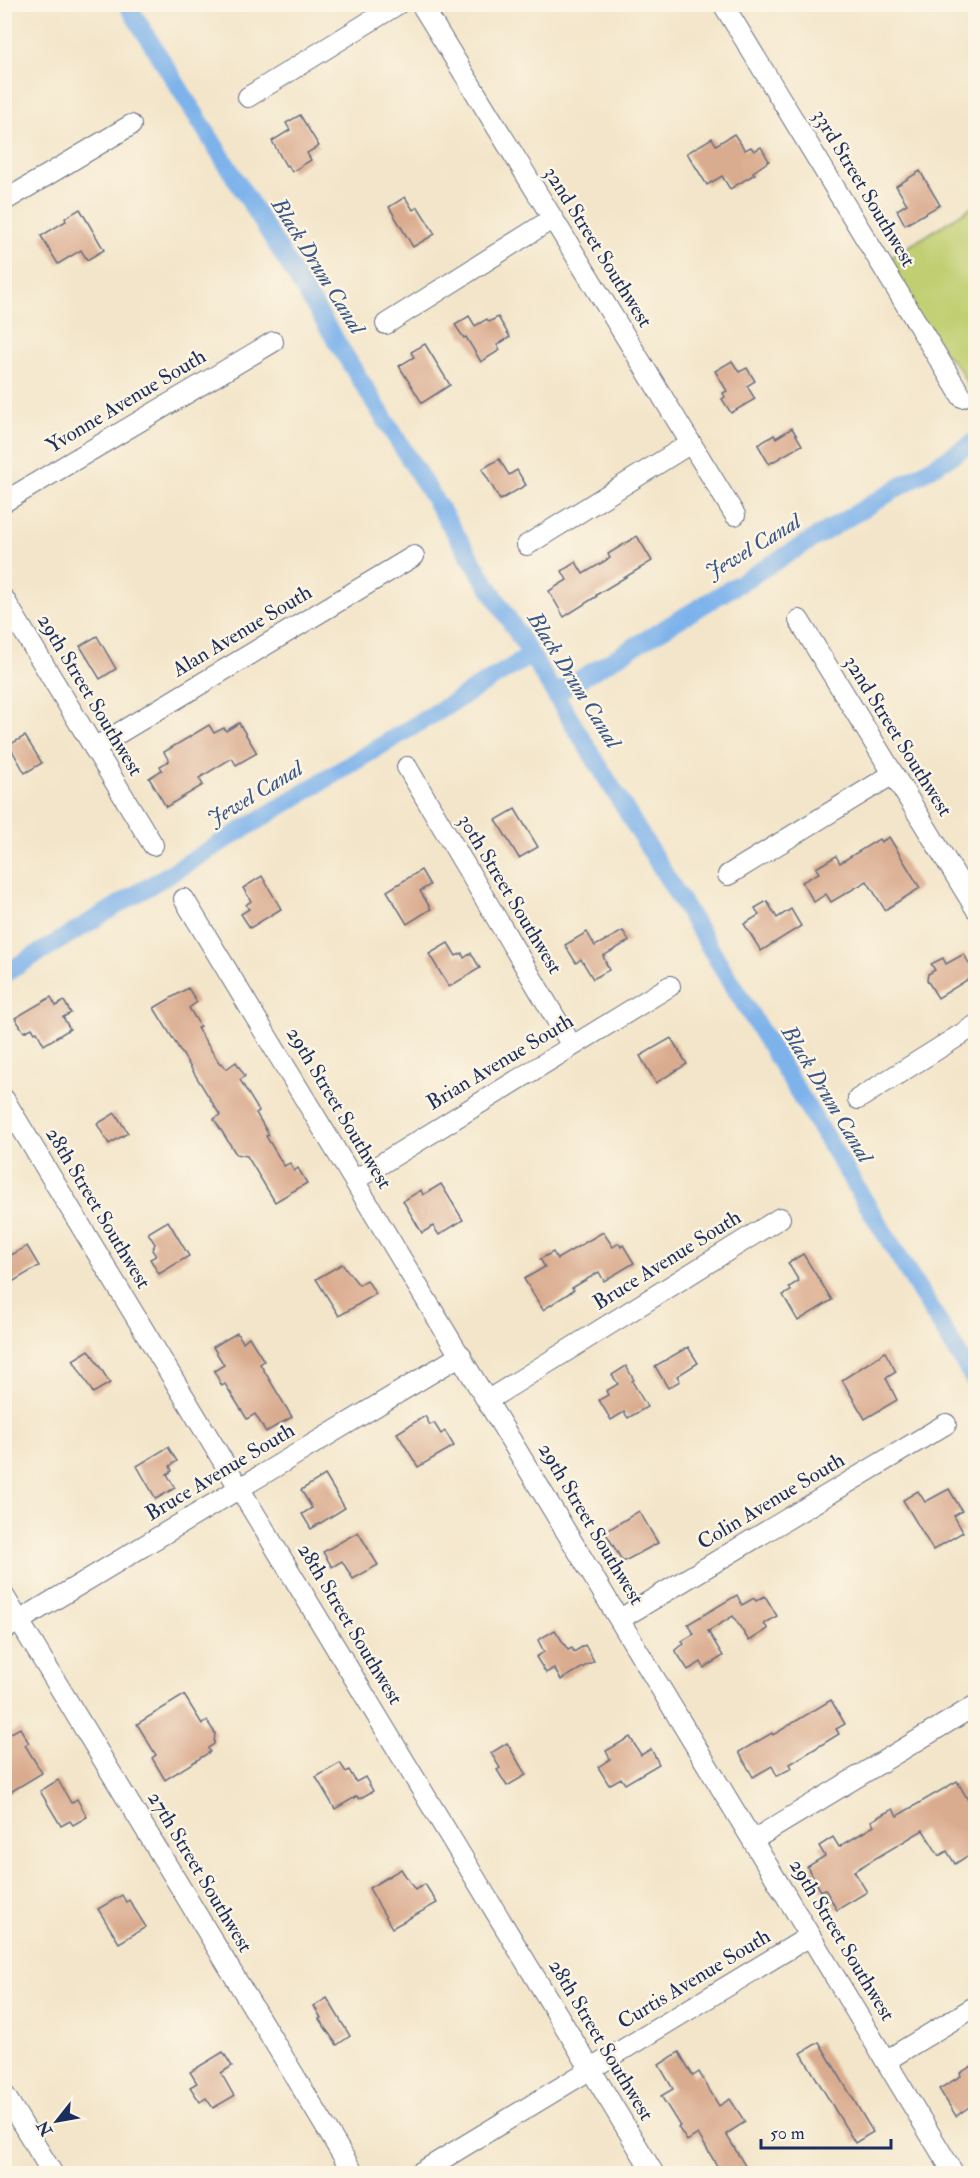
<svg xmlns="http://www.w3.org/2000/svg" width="980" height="2178" font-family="'IM FELL Double Pica',serif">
<rect width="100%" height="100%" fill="#fcf5e5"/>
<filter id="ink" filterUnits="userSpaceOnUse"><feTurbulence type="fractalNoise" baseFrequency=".0167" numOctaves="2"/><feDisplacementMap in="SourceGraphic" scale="12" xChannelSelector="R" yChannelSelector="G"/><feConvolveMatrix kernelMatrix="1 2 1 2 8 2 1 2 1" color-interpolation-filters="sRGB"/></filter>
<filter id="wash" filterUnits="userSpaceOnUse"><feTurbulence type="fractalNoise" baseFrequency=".008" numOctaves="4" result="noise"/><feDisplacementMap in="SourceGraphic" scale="24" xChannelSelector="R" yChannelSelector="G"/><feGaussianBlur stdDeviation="1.35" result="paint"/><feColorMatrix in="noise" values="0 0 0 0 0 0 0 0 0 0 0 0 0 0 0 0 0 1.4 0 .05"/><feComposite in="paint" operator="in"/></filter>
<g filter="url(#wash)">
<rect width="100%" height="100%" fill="#f3e5c9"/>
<!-- green -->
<path fill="#c1cf72" stroke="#6e7f68" stroke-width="1.5" d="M 975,205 L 975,400 L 959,368 L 921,327 L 900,285 L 890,258 Z"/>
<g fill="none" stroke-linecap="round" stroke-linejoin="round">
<!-- canal -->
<g stroke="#7db2eb" stroke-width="18">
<path d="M 127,4 L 531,655 L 976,1383"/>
<path d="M 555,694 L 976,441"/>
<path d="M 4,974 L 531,655"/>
</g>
</g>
<g id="blocks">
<!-- building -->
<g fill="#daac8f">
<path d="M 300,115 L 319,146 L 307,153 L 311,160 L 292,172 L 288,165 L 286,166 L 272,141 L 290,130 L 286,123 Z"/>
<path d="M 734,134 L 745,150 L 751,147 L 754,151 L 761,147 L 769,161 L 753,172 L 755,174 L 730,189 L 722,176 L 707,185 L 687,153 L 712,138 L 716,145 Z"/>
<path d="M 920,171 L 940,205 L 905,225 L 897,210 L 907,204 L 896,186 Z"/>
<path d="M 405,197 L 413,210 L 418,207 L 435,234 L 413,247 L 389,207 Z"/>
<path d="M 80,209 L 104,250 L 87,260 L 81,250 L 58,264 L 41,236 L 66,221 L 65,218 Z"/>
<path d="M 469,316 L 475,326 L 487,319 L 489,322 L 498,317 L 510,337 L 497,345 L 500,350 L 481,362 L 466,337 L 464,338 L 455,325 Z"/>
<path d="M 425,344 L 450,385 L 422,403 L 399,366 L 414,357 L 411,352 Z"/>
<path d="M 732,361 L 739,372 L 747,368 L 755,381 L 747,386 L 755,399 L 731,413 L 722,399 L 725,397 L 723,393 L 727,391 L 715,371 Z"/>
<path d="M 792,428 L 802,445 L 769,464 L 758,445 L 774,435 L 776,438 Z"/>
<path d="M 499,459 L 509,475 L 517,470 L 526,485 L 500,500 L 482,469 Z"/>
<path d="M 637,536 L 652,561 L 596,595 L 597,596 L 564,617 L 549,591 L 567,580 L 562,571 L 576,562 L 583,574 L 610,558 L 608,554 Z"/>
<path d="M 97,636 L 116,669 L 100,679 L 80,646 Z"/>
<path d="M 239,723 L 257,753 L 236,765 L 232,758 L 199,778 L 203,785 L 166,807 L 149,778 L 162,770 L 160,766 L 169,761 L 164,752 L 209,725 L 214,733 L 224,728 L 226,731 Z"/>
<path d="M 25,736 L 42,763 L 25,773 L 9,745 Z"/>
<path d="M 515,809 L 538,847 L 519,858 L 496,820 Z"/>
<path d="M 889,837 L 920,888 L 885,910 L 867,881 L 831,902 L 826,894 L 814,902 L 802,882 L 819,873 L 816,868 L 836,856 L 840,863 L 879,839 L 881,842 Z"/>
<path d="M 421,870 L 430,885 L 420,891 L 431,909 L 407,924 L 387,891 Z"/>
<path d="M 262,876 L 281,909 L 250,928 L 241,914 L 249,909 L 246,905 L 251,901 L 243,888 Z"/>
<path d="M 767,901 L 777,918 L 791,909 L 801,926 L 761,951 L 744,924 L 759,915 L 755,908 Z"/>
<path d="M 623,931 L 629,941 L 603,956 L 609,970 L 593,979 L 581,959 L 576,963 L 565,945 L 587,932 L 595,946 Z"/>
<path d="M 448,943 L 456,956 L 462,953 L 464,958 L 471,953 L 480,968 L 449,987 L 429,954 Z"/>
<path d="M 964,954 L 975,975 L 938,998 L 927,980 L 928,974 L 935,970 L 931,964 L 943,958 L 946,964 Z"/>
<path d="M 188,988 L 197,1002 L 189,1008 L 200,1026 L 197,1028 L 220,1064 L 222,1063 L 226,1069 L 236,1062 L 245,1076 L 240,1080 L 259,1111 L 256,1113 L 269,1135 L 266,1136 L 284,1166 L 290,1163 L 294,1171 L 298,1168 L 307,1183 L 275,1202 L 247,1156 L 236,1154 L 214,1119 L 220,1115 L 154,1008 Z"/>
<path d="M 51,997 L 56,1006 L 64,1001 L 71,1013 L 63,1017 L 70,1029 L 44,1045 L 37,1032 L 35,1033 L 32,1028 L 24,1032 L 15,1018 Z"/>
<path d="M 671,1038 L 687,1064 L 656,1083 L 640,1056 Z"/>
<path d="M 115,1113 L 128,1133 L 109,1144 L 97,1124 Z"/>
<path d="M 441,1184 L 463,1220 L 439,1235 L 433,1226 L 422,1233 L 403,1201 L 421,1190 L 423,1195 Z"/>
<path d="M 168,1221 L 189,1256 L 159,1274 L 150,1259 L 156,1256 L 152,1250 L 155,1244 L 148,1233 Z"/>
<path d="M 603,1232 L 613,1247 L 619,1243 L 621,1247 L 623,1245 L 634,1263 L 604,1281 L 599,1272 L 572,1288 L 574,1290 L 543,1310 L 524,1279 L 545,1267 L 540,1259 L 553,1252 L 557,1259 Z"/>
<path d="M 27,1246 L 39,1266 L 4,1287 L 4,1259 Z"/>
<path d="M 803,1254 L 832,1300 L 798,1321 L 783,1295 L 791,1291 L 789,1287 L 799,1281 L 788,1263 Z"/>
<path d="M 342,1264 L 359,1285 L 367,1280 L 376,1294 L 339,1316 L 316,1279 Z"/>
<path d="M 237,1333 L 243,1342 L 249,1337 L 264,1361 L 260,1364 L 292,1417 L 266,1432 L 255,1414 L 247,1419 L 225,1384 L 222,1386 L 214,1371 L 224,1365 L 213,1347 Z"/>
<path d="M 688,1347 L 698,1363 L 677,1376 L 680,1381 L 668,1388 L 655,1366 Z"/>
<path d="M 89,1350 L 110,1383 L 93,1393 L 73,1360 Z"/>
<path d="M 885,1352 L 896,1372 L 886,1378 L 897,1400 L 865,1419 L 842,1380 Z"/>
<path d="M 626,1366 L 634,1380 L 632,1381 L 647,1407 L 628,1418 L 624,1412 L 611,1420 L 599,1400 L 608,1395 L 606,1391 L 618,1384 L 612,1375 Z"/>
<path d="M 425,1416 L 430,1425 L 434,1423 L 441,1434 L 445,1431 L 454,1446 L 418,1467 L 397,1433 Z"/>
<path d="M 168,1447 L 177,1461 L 170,1466 L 172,1471 L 167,1474 L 175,1488 L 156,1499 L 137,1466 Z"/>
<path d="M 325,1475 L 345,1508 L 311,1529 L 302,1514 L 312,1508 L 301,1490 Z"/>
<path d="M 949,1489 L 962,1511 L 954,1516 L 963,1532 L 933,1550 L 903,1500 L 918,1491 L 925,1502 Z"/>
<path d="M 639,1511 L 658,1543 L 623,1562 L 605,1532 Z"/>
<path d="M 358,1532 L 378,1565 L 353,1579 L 342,1561 L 332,1567 L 323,1552 Z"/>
<path d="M 737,1595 L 742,1605 L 754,1598 L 756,1601 L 765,1596 L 777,1616 L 764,1624 L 768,1629 L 749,1641 L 733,1616 L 710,1630 L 708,1631 L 723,1656 L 704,1668 L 701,1662 L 688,1670 L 675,1650 L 684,1644 L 682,1641 L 694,1634 L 688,1624 Z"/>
<path d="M 555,1630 L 568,1650 L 572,1648 L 574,1652 L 585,1645 L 594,1661 L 561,1680 L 554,1668 L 546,1673 L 536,1657 L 544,1652 L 538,1640 Z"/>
<path d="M 184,1695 L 202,1724 L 207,1721 L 215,1733 L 214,1744 L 208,1748 L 210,1752 L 165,1780 L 152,1758 L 156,1755 L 137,1724 Z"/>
<path d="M 831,1700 L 845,1724 L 836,1729 L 839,1734 L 790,1764 L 792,1768 L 777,1776 L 772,1766 L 753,1777 L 739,1752 L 772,1733 L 773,1735 Z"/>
<path d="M 20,1728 L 29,1743 L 25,1745 L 42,1773 L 9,1793 L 4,1785 L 4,1737 Z"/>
<path d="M 630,1737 L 641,1755 L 651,1749 L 659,1764 L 625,1784 L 621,1778 L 609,1785 L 598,1767 L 610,1759 L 606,1751 Z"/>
<path d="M 507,1743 L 526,1775 L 507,1786 L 497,1770 L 500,1768 L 491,1753 Z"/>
<path d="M 340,1763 L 346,1772 L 349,1770 L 356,1782 L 365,1777 L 373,1791 L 359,1799 L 357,1796 L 335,1809 L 316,1777 Z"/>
<path d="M 58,1780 L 71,1803 L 77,1799 L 87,1817 L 73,1825 L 70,1821 L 61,1826 L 40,1791 Z"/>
<path d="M 957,1781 L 975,1812 L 975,1851 L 955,1864 L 947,1851 L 939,1856 L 923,1830 L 854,1871 L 867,1892 L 837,1910 L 825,1889 L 821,1891 L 807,1867 L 825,1856 L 819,1846 L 833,1837 L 839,1847 L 874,1826 L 871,1821 L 885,1813 L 893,1809 L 897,1816 Z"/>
<path d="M 401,1869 L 415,1890 L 425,1884 L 437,1903 L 392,1928 L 369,1888 Z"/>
<path d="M 122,1895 L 126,1902 L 129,1900 L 146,1927 L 119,1943 L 98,1909 Z"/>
<path d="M 327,1998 L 350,2036 L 337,2045 L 319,2019 L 321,2018 L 314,2006 Z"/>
<path d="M 819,2042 L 873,2132 L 855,2143 L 801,2053 Z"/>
<path d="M 223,2052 L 232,2066 L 221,2073 L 234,2096 L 213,2108 L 206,2098 L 200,2102 L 190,2087 L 197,2083 L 190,2072 Z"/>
<path d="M 679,2052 L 693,2076 L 699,2072 L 719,2106 L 730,2099 L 745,2122 L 726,2134 L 750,2174 L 722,2174 L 698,2134 L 687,2141 L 678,2127 L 680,2126 L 661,2096 L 673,2089 L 659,2065 Z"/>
<path d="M 975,2064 L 975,2103 L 956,2116 L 939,2089 L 961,2076 L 960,2073 Z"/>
</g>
</g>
</g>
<g filter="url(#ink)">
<use href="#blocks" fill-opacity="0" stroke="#676f83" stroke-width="1.5"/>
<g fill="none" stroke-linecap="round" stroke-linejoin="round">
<!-- street casing -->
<g stroke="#676f83" stroke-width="22">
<g id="street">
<path d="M 421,4 L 735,515"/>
<path d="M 723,4 L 962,397"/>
<path d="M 248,97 L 398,4"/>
<path d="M 4,201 L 131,125"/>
<path d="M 386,324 L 552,219"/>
<path d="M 4,502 L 273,342"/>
<path d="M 527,545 L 691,443"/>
<path d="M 4,599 L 153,845"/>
<path d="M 799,620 L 976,909"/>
<path d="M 94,748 L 414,556"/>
<path d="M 407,767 L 572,1046"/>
<path d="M 728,875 L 893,774"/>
<path d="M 184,899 L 954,2174"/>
<path d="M 4,1099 L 654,2174"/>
<path d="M 858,1099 L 976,1025"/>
<path d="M 355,1180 L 670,986"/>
<path d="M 488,1400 L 780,1218"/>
<path d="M 4,1596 L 354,2174"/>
<path d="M 620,1619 L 946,1424"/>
<path d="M 4,1630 L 461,1355"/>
<path d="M 753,1840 L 976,1705"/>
<path d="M 887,2060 L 976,2006"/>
<path d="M 4,2094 L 53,2174"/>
<path d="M 418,2174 L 810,1936"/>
</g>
</g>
<!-- street -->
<use href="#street" stroke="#fff" stroke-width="20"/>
</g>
</g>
<g text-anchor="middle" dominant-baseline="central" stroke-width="5" stroke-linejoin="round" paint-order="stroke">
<!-- street labels -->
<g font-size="21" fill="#1b2f5e" stroke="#fcf5e5">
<text transform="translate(864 188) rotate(59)">33rd Street Southwest</text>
<text transform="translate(598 247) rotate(58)">32nd Street Southwest</text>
<text transform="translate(126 401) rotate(-31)">Yvonne Avenue South</text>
<text transform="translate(242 631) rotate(-31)">Alan Avenue South</text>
<text transform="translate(90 695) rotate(59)">29th Street Southwest</text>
<text transform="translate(898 736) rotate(58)">32nd Street Southwest</text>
<text transform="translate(510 894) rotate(59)">30th Street Southwest</text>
<text transform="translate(500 1062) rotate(-31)">Brian Avenue South</text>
<text transform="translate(339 1108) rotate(59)">29th Street Southwest</text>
<text transform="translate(98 1208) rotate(59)">28th Street Southwest</text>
<text transform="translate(667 1260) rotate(-32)">Bruce Avenue South</text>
<text transform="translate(220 1472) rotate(-31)">Bruce Avenue South</text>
<text transform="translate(771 1501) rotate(-31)">Colin Avenue South</text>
<text transform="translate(591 1524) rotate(59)">29th Street Southwest</text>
<text transform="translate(350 1624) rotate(59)">28th Street Southwest</text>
<text transform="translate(200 1872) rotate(59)">27th Street Southwest</text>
<text transform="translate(842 1940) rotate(59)">29th Street Southwest</text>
<text transform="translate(694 1979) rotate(-31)">Curtis Avenue South</text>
<text transform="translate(601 2040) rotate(59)">28th Street Southwest</text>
</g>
<!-- water labels -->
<g font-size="22" font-style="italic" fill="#385688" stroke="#fcf5e5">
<text transform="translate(318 266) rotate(58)">Black Drum Canal</text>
<text transform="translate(753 547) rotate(-31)">Jewel Canal</text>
<text transform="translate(574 680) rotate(58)">Black Drum Canal</text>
<text transform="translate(255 794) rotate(-31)">Jewel Canal</text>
<text transform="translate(827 1094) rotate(59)">Black Drum Canal</text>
</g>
</g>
<!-- margin -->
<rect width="980" height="2178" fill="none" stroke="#fcf5e5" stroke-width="24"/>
<!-- north arrow -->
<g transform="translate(57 2121) rotate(239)" stroke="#fcf5e5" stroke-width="4.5" paint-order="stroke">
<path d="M0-4.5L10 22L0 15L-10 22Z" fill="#1b2f5e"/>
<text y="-9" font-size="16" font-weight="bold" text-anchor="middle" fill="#1b2f5e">N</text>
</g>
<!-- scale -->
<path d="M761 2139v9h130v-9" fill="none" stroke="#1b2f5e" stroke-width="3"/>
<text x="770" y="2139" font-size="18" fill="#1b2f5e" stroke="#fcf5e5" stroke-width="4.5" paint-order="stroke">50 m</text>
</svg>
